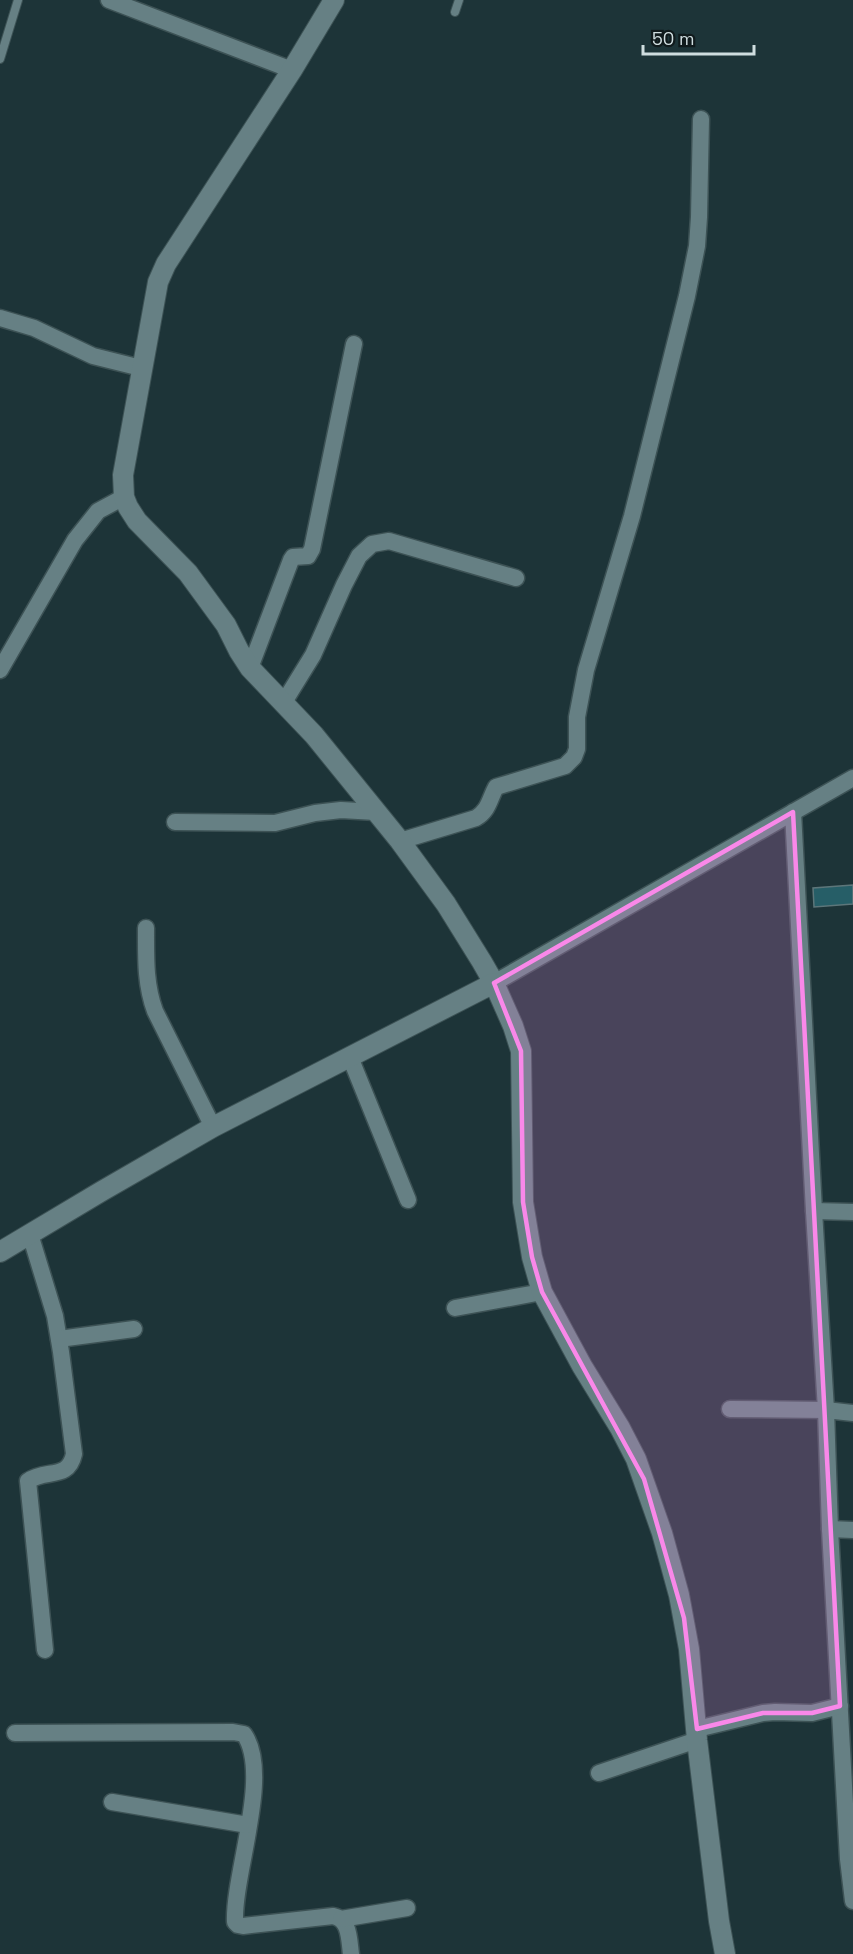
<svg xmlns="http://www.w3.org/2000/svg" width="853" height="1954" font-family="'Space Grotesk',sans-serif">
<rect width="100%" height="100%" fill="#1d3438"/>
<!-- building -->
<path fill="#265e67" stroke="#5d767a" stroke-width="1.5" d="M 853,885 L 853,904 L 814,907 L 813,888 Z"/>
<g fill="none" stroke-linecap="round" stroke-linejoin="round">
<!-- service casing -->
<g stroke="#3d5255" stroke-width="10">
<g id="service">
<path d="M 455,12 L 459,0"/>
<path d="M 0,59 L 18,0"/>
</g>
</g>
<!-- minor casing -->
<g stroke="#3d5255" stroke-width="19">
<g id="minor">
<path d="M 109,0 L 292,70"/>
<path d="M 0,318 L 34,328 L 93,356 L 141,368"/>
<path d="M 250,668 L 291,560 L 293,557 L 308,556 L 312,549 L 354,344"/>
<path d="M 0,670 L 75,540 L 98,511 L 124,497"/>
<path d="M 284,702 L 313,655 L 344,585 L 359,556 L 372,544 L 389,541 L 516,578"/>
<path d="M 793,812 L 814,1211 L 826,1410 L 830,1529 L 848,1859 L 853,1901"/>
<path d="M 175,822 L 275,823 L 315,813 L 341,810 L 376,812"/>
<path d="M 400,841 L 476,818 C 489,810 489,800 496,787 L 565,766 L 574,757 L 577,749 L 577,717 L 586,670 L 632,516 L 687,296 L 697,246 L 699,217 L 701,119"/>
<path d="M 146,928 C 146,957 145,984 155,1011 L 213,1127"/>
<path d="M 494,983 L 853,778"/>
<path d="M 350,1057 L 408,1200"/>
<path d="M 814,1211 L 853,1212"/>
<path d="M 30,1234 L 55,1316 L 61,1352 L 74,1454 C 68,1481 46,1468 28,1481 L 45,1650"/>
<path d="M 455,1308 L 542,1292"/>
<path d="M 59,1339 L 134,1329"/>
<path d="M 730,1409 L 826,1410 L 853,1413"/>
<path d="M 830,1529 L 853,1530"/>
<path d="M 697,1729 L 763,1713 L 775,1712 L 812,1713 L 840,1706"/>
<path d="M 15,1733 L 233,1732 L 244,1734 C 272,1774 233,1874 235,1922 L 238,1925 L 243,1926 L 333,1916 C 350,1919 349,1940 351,1954"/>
<path d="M 599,1773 L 697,1740"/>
<path d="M 112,1802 L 248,1825"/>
<path d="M 341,1919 L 407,1908"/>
</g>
</g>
<!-- tertiary casing -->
<g stroke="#3d5255" stroke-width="22">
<g id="tertiary">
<path d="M 334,0 L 292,70 L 166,264 L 158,282 L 123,475 L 124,497 L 128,507 L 137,521 L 188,573 L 226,625 L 239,651 L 250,668 L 314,735 L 400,841 L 446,904 L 482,962 L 494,983 L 513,1026 L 521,1051 L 523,1202 L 532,1257 L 542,1292 L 582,1366 L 620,1428 L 636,1459 L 662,1533 L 679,1595 L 689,1649 L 697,1740 L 719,1921 L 725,1954"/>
<path d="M 0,1252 L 102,1191 L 213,1127 L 494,983"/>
</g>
</g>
<!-- service -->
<use href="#service" stroke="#668084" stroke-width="8"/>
<!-- minor -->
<use href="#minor" stroke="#668084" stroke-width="16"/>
<!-- tertiary -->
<use href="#tertiary" stroke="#668084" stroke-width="20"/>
</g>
<!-- marked area -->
<path fill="#f988e9" fill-opacity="0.2" stroke="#f988e9" stroke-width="4.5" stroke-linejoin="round" d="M 793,812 L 840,1706 L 812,1713 L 763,1713 L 697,1729 L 684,1618 L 644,1479 L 542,1292 L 532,1257 L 523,1202 L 521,1051 L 494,983 Z"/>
<!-- scale -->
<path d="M643 45v9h111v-9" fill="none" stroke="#cfdddf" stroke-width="3"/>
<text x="652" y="45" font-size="18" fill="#cfdddf" stroke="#101a1c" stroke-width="4.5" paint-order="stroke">50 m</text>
</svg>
